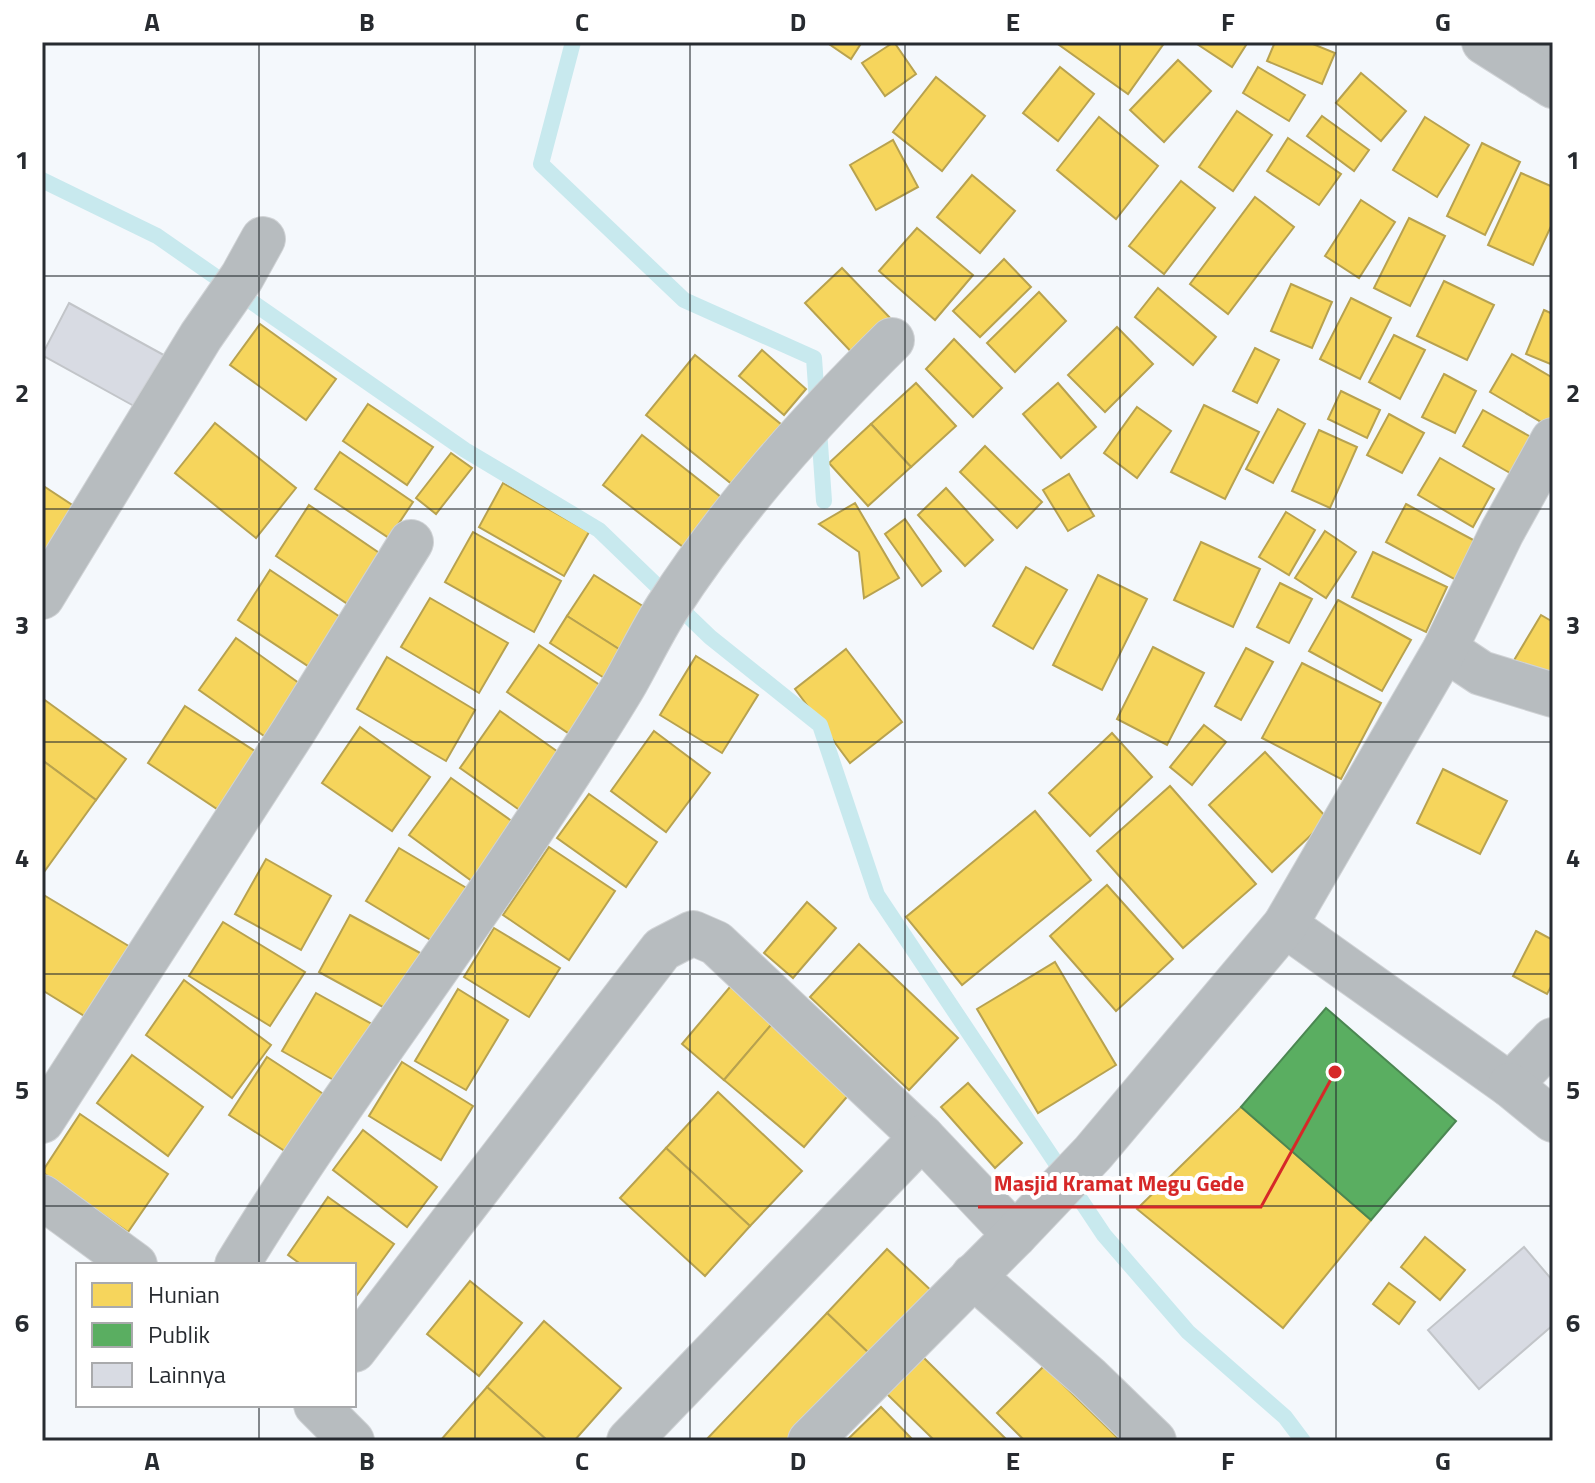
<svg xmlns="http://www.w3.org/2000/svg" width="1595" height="1483" font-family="'Titillium Web',sans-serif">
<rect width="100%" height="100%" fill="#f4f8fc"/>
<!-- homes -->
<g fill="#f6d55c" stroke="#b8a24f" stroke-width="2">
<path d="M 826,42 L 862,42 L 851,59 Z"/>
<path d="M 894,42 L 916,74 L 885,96 L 862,63 Z"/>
<path d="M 1055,42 L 1165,42 L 1128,94 Z"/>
<path d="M 1194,42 L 1248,42 L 1232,67 Z"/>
<path d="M 1275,42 L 1308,42 L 1335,53 L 1322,84 L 1267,61 Z"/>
<path d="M 1178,60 L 1211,91 L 1164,142 L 1130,110 Z"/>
<path d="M 1060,67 L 1094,94 L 1058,141 L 1023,113 Z"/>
<path d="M 1258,67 L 1305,95 L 1289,121 L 1243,93 Z"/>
<path d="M 1361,73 L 1406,111 L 1381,141 L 1336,103 Z"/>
<path d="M 936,77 L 985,116 L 942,171 L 893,132 Z"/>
<path d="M 1237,111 L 1272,135 L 1233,191 L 1199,167 Z"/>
<path d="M 1322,116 L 1369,150 L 1354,171 L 1307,136 Z"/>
<path d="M 1099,117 L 1158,166 L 1116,219 L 1057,170 Z"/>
<path d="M 1425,117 L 1469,145 L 1437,197 L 1393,170 Z"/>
<path d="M 1288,138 L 1341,174 L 1319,205 L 1267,171 Z"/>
<path d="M 893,140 L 918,187 L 876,210 L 850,165 Z"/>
<path d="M 1482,143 L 1520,162 L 1485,235 L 1447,216 Z"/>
<path d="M 1521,173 L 1553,187 L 1553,222 L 1533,265 L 1488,245 Z"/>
<path d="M 972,175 L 1015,211 L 980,253 L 937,217 Z"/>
<path d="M 1181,181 L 1215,208 L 1164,274 L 1129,246 Z"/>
<path d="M 1255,197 L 1294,227 L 1228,314 L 1190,284 Z"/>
<path d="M 1361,200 L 1395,222 L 1359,278 L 1325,256 Z"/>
<path d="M 1409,218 L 1445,236 L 1410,306 L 1374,288 Z"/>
<path d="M 917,228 L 973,275 L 935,320 L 879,271 Z"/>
<path d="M 1004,259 L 1031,287 L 980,337 L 953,311 Z"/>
<path d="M 842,268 L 894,322 L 858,359 L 805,303 Z"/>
<path d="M 1444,281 L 1494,305 L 1467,360 L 1417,336 Z"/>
<path d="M 1291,284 L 1332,302 L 1312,348 L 1271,331 Z"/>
<path d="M 1158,288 L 1216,337 L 1193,365 L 1135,317 Z"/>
<path d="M 1039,292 L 1066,321 L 1015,372 L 987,343 Z"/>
<path d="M 1351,298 L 1391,318 L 1360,379 L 1320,359 Z"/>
<path d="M 1544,310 L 1553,314 L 1553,365 L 1526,354 Z"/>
<path d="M 260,324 L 336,379 L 306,420 L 230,365 Z"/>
<path d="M 1117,327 L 1153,364 L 1105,412 L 1068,375 Z"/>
<path d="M 1394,335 L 1425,350 L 1400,399 L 1369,382 Z"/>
<path d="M 954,339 L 1002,388 L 973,417 L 926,369 Z"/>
<path d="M 1255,348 L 1279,360 L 1257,403 L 1233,391 Z"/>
<path d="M 762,350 L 806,389 L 784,415 L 739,376 Z"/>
<path d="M 1512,354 L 1553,378 L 1553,429 L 1490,392 Z"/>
<path d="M 695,355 L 782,425 L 733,485 L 646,415 Z"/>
<path d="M 1444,374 L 1476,391 L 1455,433 L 1422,417 Z"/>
<path d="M 916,383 L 956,426 L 911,467 L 871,424 Z"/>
<path d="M 1058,383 L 1096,427 L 1061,458 L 1023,414 Z"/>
<path d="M 1341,391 L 1380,410 L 1367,438 L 1328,419 Z"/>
<path d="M 368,404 L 433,447 L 407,485 L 343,441 Z"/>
<path d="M 1204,405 L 1259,432 L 1225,499 L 1171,472 Z"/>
<path d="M 1137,407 L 1171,431 L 1137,478 L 1104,453 Z"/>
<path d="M 1278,409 L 1305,424 L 1273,483 L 1246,469 Z"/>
<path d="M 1483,410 L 1538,441 L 1517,477 L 1463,446 Z"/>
<path d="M 1389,414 L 1424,433 L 1402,473 L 1367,455 Z"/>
<path d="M 215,423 L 296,488 L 256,538 L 175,473 Z"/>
<path d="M 871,424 L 911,467 L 868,506 L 829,463 Z"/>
<path d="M 1319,430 L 1357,447 L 1330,508 L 1292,491 Z"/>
<path d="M 642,435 L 726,501 L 687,550 L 603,485 Z"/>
<path d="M 985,446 L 1042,502 L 1017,528 L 960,472 Z"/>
<path d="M 340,452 L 413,502 L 389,538 L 315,489 Z"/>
<path d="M 451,453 L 472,468 L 436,514 L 416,498 Z"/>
<path d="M 1440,458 L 1494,489 L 1473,527 L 1418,495 Z"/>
<path d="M 1069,474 L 1094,516 L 1068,531 L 1043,490 Z"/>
<path d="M 503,483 L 589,532 L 564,576 L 479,527 Z"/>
<path d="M 42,485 L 83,512 L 42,571 Z"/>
<path d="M 946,488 L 993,540 L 965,566 L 918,515 Z"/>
<path d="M 855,503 L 899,578 L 864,598 L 859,552 L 819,524 Z"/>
<path d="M 1406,504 L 1477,542 L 1456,580 L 1386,542 Z"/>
<path d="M 309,505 L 394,563 L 361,613 L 276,556 Z"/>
<path d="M 1286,512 L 1315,530 L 1289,575 L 1259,557 Z"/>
<path d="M 905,519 L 941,571 L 922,586 L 885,534 Z"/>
<path d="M 1325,531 L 1356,552 L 1326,598 L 1295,578 Z"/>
<path d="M 473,532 L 561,581 L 534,632 L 445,582 Z"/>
<path d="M 1201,542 L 1260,569 L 1233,627 L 1174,600 Z"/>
<path d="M 1373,552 L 1447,587 L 1426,632 L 1352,597 Z"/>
<path d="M 1026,567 L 1067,590 L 1033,649 L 993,626 Z"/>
<path d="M 270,570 L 352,625 L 320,674 L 238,620 Z"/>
<path d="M 594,575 L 660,617 L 633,658 L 567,616 Z"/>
<path d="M 1098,575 L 1147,599 L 1102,690 L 1053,665 Z"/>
<path d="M 1280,583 L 1312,599 L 1289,643 L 1257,627 Z"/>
<path d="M 430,598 L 508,643 L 479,693 L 401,647 Z"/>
<path d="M 1338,600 L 1411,640 L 1382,691 L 1309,651 Z"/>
<path d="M 1541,615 L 1553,622 L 1553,686 L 1513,662 Z"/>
<path d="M 567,616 L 633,658 L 615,685 L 550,643 Z"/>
<path d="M 236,638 L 310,691 L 274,743 L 199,690 Z"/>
<path d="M 539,645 L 615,695 L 583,743 L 507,692 Z"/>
<path d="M 1153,647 L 1204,673 L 1167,745 L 1117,719 Z"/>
<path d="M 1246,648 L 1273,662 L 1241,720 L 1215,706 Z"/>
<path d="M 846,649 L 902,722 L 850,763 L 795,689 Z"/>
<path d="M 696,656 L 758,695 L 722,753 L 660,715 Z"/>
<path d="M 387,657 L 475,710 L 446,761 L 357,709 Z"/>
<path d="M 1302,663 L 1381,703 L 1341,779 L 1262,738 Z"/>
<path d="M 42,698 L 126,759 L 96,800 L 42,760 Z"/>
<path d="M 185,706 L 261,755 L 223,813 L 148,763 Z"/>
<path d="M 500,711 L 568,759 L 528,816 L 460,768 Z"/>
<path d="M 1204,725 L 1226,742 L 1192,785 L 1170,767 Z"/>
<path d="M 360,727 L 430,777 L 392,831 L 322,783 Z"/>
<path d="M 654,731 L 710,773 L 666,832 L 611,791 Z"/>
<path d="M 1112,733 L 1152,777 L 1090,836 L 1049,793 Z"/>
<path d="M 1265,752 L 1328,819 L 1272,872 L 1209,805 Z"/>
<path d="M 42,760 L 96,800 L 44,872 L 42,870 Z"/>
<path d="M 1443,769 L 1507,801 L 1480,854 L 1417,823 Z"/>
<path d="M 451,778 L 523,829 L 480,887 L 409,835 Z"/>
<path d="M 1170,786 L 1256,884 L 1183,948 L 1097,851 Z"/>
<path d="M 589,794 L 657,842 L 626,887 L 557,838 Z"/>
<path d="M 1035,811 L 1091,880 L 962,985 L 906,917 Z"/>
<path d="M 549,847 L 615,891 L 569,960 L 503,915 Z"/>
<path d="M 399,848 L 475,893 L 444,948 L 366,901 Z"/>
<path d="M 266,859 L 331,896 L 301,950 L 235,914 Z"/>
<path d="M 1107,885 L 1173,959 L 1116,1011 L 1050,936 Z"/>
<path d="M 42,894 L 137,951 L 94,1022 L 42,990 Z"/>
<path d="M 807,902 L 836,928 L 793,978 L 764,953 Z"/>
<path d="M 350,915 L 422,954 L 390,1011 L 319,972 Z"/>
<path d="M 223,922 L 305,972 L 270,1026 L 189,976 Z"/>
<path d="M 494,928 L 560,968 L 529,1017 L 464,977 Z"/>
<path d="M 1536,931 L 1553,940 L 1553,983 L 1547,994 L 1513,976 Z"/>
<path d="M 859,944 L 958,1038 L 909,1090 L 810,997 Z"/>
<path d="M 1055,962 L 1116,1065 L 1038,1113 L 977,1009 Z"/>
<path d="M 184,980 L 271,1045 L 232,1098 L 146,1035 Z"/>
<path d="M 735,981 L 777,1018 L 724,1080 L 682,1044 Z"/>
<path d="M 458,989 L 508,1020 L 466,1090 L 415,1061 Z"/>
<path d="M 316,993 L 379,1028 L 346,1087 L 282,1051 Z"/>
<path d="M 777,1018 L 857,1085 L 804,1147 L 724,1080 Z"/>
<path d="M 132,1055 L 203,1107 L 168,1156 L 97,1103 Z"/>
<path d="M 267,1057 L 331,1099 L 294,1157 L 229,1115 Z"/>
<path d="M 402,1062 L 473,1106 L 441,1160 L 369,1116 Z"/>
<path d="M 968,1083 L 1022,1143 L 995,1168 L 941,1107 Z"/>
<path d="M 718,1092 L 802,1171 L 750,1226 L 666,1148 Z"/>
<path d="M 1241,1107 L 1371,1220 L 1283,1328 L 1137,1209 Z"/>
<path d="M 80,1114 L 168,1174 L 128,1232 L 42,1172 Z"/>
<path d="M 363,1130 L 437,1187 L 407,1227 L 333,1170 Z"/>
<path d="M 666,1148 L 750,1226 L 705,1276 L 620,1198 Z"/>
<path d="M 328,1197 L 394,1244 L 354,1299 L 354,1265 L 302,1265 L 288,1255 Z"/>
<path d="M 1425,1237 L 1465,1270 L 1440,1300 L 1401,1267 Z"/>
<path d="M 887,1249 L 936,1295 L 875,1359 L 827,1313 Z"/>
<path d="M 470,1281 L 522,1323 L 479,1376 L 427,1334 Z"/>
<path d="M 1389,1283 L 1415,1302 L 1399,1324 L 1373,1304 Z"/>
<path d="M 827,1313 L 875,1359 L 797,1441 L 705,1441 Z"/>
<path d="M 544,1321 L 621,1388 L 574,1441 L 548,1441 L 487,1387 Z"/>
<path d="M 923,1357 L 1008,1441 L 935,1441 L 887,1394 Z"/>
<path d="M 1044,1366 L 1121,1441 L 1025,1441 L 997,1413 Z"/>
<path d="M 487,1387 L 548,1441 L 440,1441 Z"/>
<path d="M 881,1407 L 914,1441 L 846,1441 Z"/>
</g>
<!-- public -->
<path fill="#5aae61" stroke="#4b8752" stroke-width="2" d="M 1326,1008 L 1456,1121 L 1371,1220 L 1241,1107 Z"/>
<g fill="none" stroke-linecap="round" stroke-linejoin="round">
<!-- stream -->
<g stroke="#c8e9ee" stroke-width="16">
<path d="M 573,42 L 541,164 L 684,300 L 814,358 L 824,501"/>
<path d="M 42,180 L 157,236 L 465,450 L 599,530 L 710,637 L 820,725 L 877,895 L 1104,1235 L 1188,1332 L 1285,1417 L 1303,1441"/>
</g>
</g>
<!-- building -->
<g fill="#d8dbe3" stroke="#c2c5c9" stroke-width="2">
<path d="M 69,303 L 171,359 L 143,411 L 42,355 Z"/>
<path d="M 1524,1247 L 1553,1281 L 1553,1325 L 1479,1389 L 1428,1330 Z"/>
</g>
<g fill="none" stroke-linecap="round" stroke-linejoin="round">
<!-- minor casing -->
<g stroke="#d0d3d6" stroke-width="46">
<g id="minor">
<path d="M 1532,73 L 1552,42"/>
<path d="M 42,597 L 201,336 L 242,277 L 263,239"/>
<path d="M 1445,649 L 1481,673 L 1553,695"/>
<path d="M 1285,925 L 1510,1085 L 1553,1040"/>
<path d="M 1510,1085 L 1553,1120"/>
<path d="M 42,1121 L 293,732 L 411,542"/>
<path d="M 42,1197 L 135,1265"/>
<path d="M 237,1265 C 324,1122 426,989 518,850 C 554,796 590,742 623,687 C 638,661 651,633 667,608 C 731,509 809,422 892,340"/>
<path d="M 973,1276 L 1089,1378 L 1154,1441"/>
<path d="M 354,1350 L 662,949 L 693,933 L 716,943 L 922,1137"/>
<path d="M 316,1405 L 352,1441"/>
<path d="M 629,1441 L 922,1137 L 1015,1235"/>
<path d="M 810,1441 L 1015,1235 L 1093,1153 L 1285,925 L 1445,649 L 1502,532 L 1553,440"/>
</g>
</g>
<!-- tertiary casing -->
<g stroke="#d0d3d6" stroke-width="46">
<path id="tertiary" d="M 1484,42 L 1553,86"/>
</g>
<!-- minor -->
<use href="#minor" stroke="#b7bcbf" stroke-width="44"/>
<!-- tertiary -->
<use href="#tertiary" stroke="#b7bcbf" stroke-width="44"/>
</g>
<!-- grid -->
<path fill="none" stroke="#272b30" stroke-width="2" stroke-opacity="0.55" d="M 259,42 L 259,1265M 475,42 L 475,1441M 690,42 L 690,1441M 905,42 L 905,1441M 1120,42 L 1120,1441M 1336,42 L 1336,1441M 42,276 L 1553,276M 42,509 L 1553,509M 42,742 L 1553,742M 42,974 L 1553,974M 42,1206 L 1553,1206M 259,1405 L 259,1441"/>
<!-- callouts -->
<path fill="none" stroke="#d62828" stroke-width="3" d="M1335 1072L1261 1207H978"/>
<circle fill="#d62828" stroke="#fff" stroke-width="3" cx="1335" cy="1072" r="8"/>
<g font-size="22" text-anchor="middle" font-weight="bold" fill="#d62828" stroke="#fff" stroke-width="8" stroke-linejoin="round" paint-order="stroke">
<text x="1119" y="1191">Masjid Kramat Megu Gede</text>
</g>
<!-- border -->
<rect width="1595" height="1483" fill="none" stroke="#ffffff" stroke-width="88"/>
<!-- legend -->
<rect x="76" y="1263" width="280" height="144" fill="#ffffff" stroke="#a9aaac" stroke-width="2"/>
<rect x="92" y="1283" width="40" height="24" fill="#f6d55c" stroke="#a9aaac" stroke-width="2"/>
<text x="148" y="1303" font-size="24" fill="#272b30">Hunian</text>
<rect x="92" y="1323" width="40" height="24" fill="#5aae61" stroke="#a9aaac" stroke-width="2"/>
<text x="148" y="1343" font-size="24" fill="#272b30">Publik</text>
<rect x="92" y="1363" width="40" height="24" fill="#d8dbe3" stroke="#a9aaac" stroke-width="2"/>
<text x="148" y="1383" font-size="24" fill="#272b30">Lainnya</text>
<rect x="44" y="44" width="1507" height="1395" fill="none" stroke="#272b30" stroke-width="3"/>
<g font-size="26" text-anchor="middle" font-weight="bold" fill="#272b30">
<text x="152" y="31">A</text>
<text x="367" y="31">B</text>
<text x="582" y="31">C</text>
<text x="798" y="31">D</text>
<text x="1013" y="31">E</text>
<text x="1228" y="31">F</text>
<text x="1443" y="31">G</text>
<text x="22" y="169">1</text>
<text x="1573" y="169">1</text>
<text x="22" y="402">2</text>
<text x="1573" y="402">2</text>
<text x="22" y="634">3</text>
<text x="1573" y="634">3</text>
<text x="22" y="867">4</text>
<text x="1573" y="867">4</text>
<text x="22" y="1099">5</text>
<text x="1573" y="1099">5</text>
<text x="22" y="1332">6</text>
<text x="1573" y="1332">6</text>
<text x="152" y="1470">A</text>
<text x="367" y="1470">B</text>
<text x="582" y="1470">C</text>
<text x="798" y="1470">D</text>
<text x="1013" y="1470">E</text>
<text x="1228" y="1470">F</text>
<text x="1443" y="1470">G</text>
</g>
</svg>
